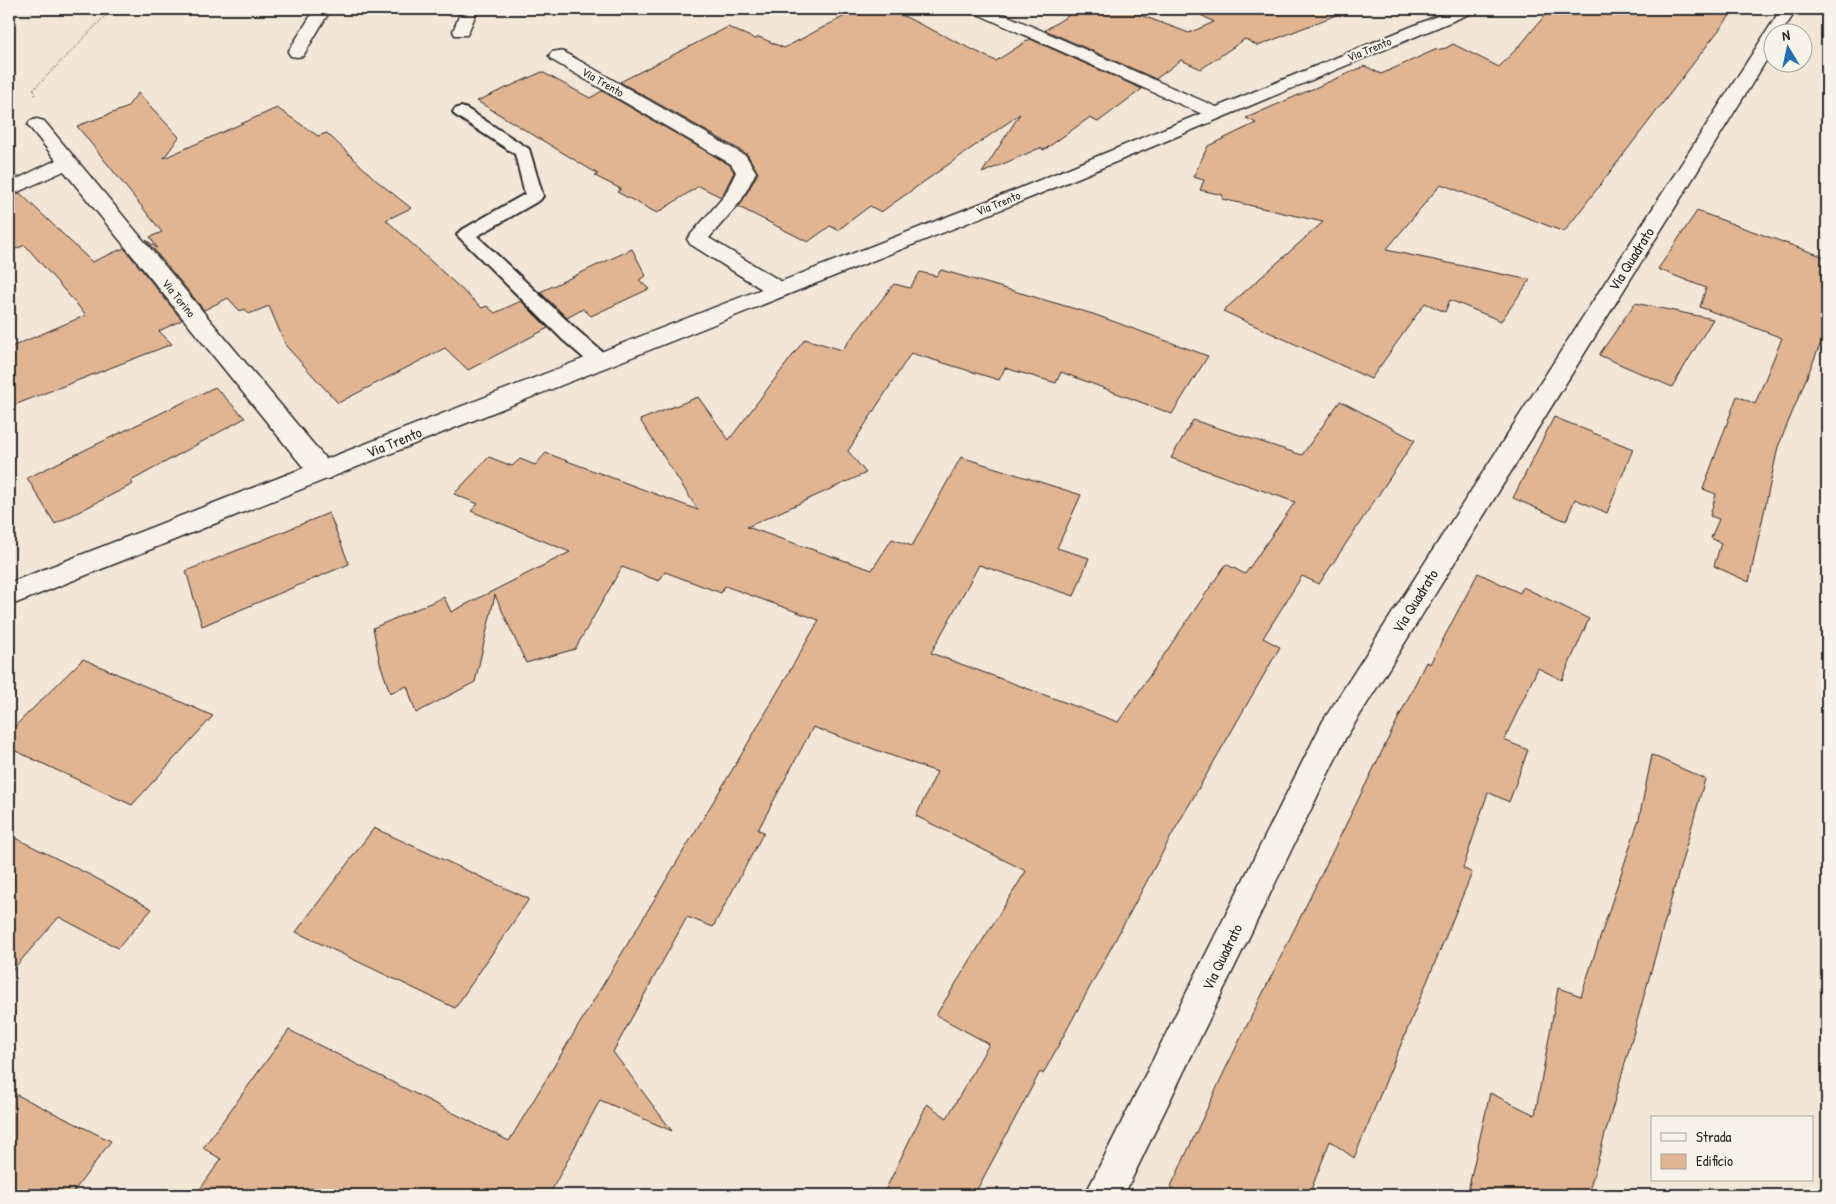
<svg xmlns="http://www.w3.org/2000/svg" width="1836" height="1204" font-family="'Patrick Hand',sans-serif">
<rect width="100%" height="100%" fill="#f3e6d7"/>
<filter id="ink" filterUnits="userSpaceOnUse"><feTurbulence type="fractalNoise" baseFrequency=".02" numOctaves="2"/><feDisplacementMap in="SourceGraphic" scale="10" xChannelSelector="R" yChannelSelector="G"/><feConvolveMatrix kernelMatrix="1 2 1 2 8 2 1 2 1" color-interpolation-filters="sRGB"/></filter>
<g filter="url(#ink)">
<!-- building -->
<g fill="#e1b492" stroke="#2b2b2b">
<path d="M 858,9 L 867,14 L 876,9 L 889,9 L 996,61 L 1030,39 L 1142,89 L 1098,122 L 1089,118 L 1044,150 L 1040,148 L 982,173 L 1020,114 L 881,212 L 870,206 L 838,230 L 830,226 L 808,242 L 739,207 L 758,173 L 747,154 L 620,82 L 728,27 L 755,39 L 759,37 L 784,48 Z"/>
<path d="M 1079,9 L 1124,9 L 1189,33 L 1214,22 L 1189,9 L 1346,9 L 1346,11 L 1258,46 L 1245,39 L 1201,69 L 1181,60 L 1156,79 L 1045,30 Z"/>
<path d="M 1550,9 L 1735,9 L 1564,232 L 1441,184 L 1386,250 L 1530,280 L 1501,321 L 1450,300 L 1445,312 L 1425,303 L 1371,379 L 1223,311 L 1323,222 L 1222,199 L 1223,195 L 1200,190 L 1204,180 L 1193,177 L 1208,146 L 1256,123 L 1246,118 L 1365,66 L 1381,74 L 1435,50 L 1446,48 L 1453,44 L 1499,67 L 1523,42 Z"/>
<path d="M 542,72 L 590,98 L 602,91 L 730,165 L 734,172 L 723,194 L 721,197 L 699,186 L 657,213 L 617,192 L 621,189 L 595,176 L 598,174 L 477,101 Z"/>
<path d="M 138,93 L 179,137 L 164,158 L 277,108 L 318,136 L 327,133 L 377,181 L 411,208 L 386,220 L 482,308 L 487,306 L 495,313 L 521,301 L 548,328 L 468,370 L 445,348 L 338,403 L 286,346 L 269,306 L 249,314 L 245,309 L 240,311 L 228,298 L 204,310 L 146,240 L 157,248 L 150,237 L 162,232 L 77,126 L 126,108 Z"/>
<path d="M 20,193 L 92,262 L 124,248 L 182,320 L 159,331 L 172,344 L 9,407 L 9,348 L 86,315 L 25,245 L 9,252 L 9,198 Z"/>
<path d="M 1697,211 L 1827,258 L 1827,328 L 1778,447 L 1749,582 L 1714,566 L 1721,543 L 1711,538 L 1719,519 L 1710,516 L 1716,494 L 1703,489 L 1737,396 L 1755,404 L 1782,338 L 1700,307 L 1706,288 L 1658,269 Z"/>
<path d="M 632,249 L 646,276 L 639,280 L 649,289 L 591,316 L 583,309 L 567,318 L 540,292 Z"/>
<path d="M 941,270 L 1093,314 L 1208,356 L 1172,414 L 1061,372 L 1056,383 L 1005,368 L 999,380 L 911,353 L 848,451 L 866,473 L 747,527 L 872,570 L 892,539 L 912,546 L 961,457 L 1081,495 L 1057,548 L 1089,558 L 1074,596 L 979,565 L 931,653 L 1118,722 L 1226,564 L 1245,574 L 1295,502 L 1171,458 L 1193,420 L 1302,455 L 1340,401 L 1415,440 L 1319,584 L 1302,576 L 1263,638 L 1280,647 L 1174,831 L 1043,1074 L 1040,1072 L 974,1195 L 883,1195 L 927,1104 L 947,1118 L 989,1044 L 936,1015 L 1026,871 L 916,816 L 937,772 L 813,727 L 758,830 L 764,832 L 713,927 L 687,917 L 613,1052 L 672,1131 L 600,1100 L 549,1195 L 196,1195 L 221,1159 L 203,1148 L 289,1030 L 509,1141 L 740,757 L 819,620 L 725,586 L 721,593 L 665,572 L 659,581 L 622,567 L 575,649 L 526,663 L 495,595 L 475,682 L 416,713 L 407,686 L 390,693 L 380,663 L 373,628 L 444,597 L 451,612 L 570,552 L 471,511 L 478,504 L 454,494 L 489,457 L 512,466 L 520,459 L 535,465 L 546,453 L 698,510 L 640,420 L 698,397 L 729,440 L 805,339 L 842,350 L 894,284 L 910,288 L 920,272 L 936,276 Z"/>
<path d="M 1635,303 L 1713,319 L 1672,387 L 1599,355 Z"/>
<path d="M 215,387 L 245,418 L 131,481 L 133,484 L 55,524 L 27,478 Z"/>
<path d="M 1554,417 L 1633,449 L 1607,513 L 1575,499 L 1566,521 L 1513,498 Z"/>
<path d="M 329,513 L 349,564 L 202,626 L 186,571 Z"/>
<path d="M 1478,573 L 1520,593 L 1523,587 L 1589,619 L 1562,680 L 1538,668 L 1504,740 L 1528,750 L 1509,802 L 1488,792 L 1463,868 L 1472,873 L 1354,1158 L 1330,1141 L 1309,1195 L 1167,1195 L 1225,1070 L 1426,662 L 1430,664 Z"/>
<path d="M 83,659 L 213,716 L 132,805 L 9,748 L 9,732 Z"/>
<path d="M 1652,755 L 1705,779 L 1588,1195 L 1467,1195 L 1490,1093 L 1535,1115 L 1558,988 L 1581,996 L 1639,819 Z"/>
<path d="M 374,828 L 529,899 L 455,1008 L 296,932 Z"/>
<path d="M 9,835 L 94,877 L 152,909 L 118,948 L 59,917 L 9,974 Z"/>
<path d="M 9,1091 L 111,1141 L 71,1195 L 9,1195 Z"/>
</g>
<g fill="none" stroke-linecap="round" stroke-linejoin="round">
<!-- service casing -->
<g stroke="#2b2b2b" stroke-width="4">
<path id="service" d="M 461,107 L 467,109 L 529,149 L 543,196 L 540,200 L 477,236 L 577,330 L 607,356 L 610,361 L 607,366 L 600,368 L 593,366 L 563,340 L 457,235 L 460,231 L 525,194 L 515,154 L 455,115 L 453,112 L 455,109 Z"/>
</g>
<!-- minor casing -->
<g stroke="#2b2b2b" stroke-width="3">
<g id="minor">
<path d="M 315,9 L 331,9 L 303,56 L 297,57 L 291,56 L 288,52 Z"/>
<path d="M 462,9 L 478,9 L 467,35 L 455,35 L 453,31 Z"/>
<path d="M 971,9 L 992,9 L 1221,109 L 1224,113 L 1221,117 L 1215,118 L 1209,117 L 973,12 Z"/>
<path d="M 558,51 L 564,52 L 746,156 L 756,172 L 741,201 L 709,238 L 787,285 L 790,290 L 787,295 L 779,297 L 771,295 L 690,244 L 687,239 L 725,195 L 736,172 L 731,164 L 552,60 L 549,56 L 552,52 Z"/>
<path d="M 37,119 L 44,121 L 330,464 L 334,471 L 330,478 L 321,480 L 312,478 L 64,171 L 9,196 L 9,183 L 56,160 L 28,125 L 30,121 Z"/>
</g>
</g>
<!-- tertiary casing -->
<g stroke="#2b2b2b" stroke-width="3">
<g id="tertiary">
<path d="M 1454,9 L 1476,9 L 1474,12 L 1032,197 L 9,606 L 9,583 L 1018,189 Z"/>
<path d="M 1781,9 L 1797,9 L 1782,32 L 1774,32 L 1774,48 L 1345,739 L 1124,1195 L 1085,1195 L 1323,721 Z"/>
</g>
</g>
<!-- path -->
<path stroke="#2b2b2b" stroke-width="2" stroke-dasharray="0.5 2.5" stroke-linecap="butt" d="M 35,95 L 34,89 L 112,9"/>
<!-- service -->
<use href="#service" fill="#f7f3e8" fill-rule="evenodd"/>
<!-- minor -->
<use href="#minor" fill="#f7f3e8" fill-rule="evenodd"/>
<!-- tertiary -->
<use href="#tertiary" fill="#f7f3e8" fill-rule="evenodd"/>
</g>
</g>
<g text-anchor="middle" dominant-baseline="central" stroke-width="4" stroke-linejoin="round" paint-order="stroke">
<!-- far-street labels -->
<g font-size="12" fill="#2b2b2b" stroke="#f7f3e8">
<text transform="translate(1369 49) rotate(-22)">Via Trento</text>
<text transform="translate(603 82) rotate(30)">Via Trento</text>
<text transform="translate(998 203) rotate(-22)">Via Trento</text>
<text transform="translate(179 298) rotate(51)">Via Torino</text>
</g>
<!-- street labels -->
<g font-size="15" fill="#2b2b2b" stroke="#f7f3e8">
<text transform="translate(1631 259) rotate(-58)">Via Quadrato</text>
<text transform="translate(394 442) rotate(-22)">Via Trento</text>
<text transform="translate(1415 601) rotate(-58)">Via Quadrato</text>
<text transform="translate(1222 957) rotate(-64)">Via Quadrato</text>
</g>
</g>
<!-- margin -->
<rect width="1836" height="1204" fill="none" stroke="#f7f3e8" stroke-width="30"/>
<rect x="15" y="15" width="1806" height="1174" fill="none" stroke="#2b2b2b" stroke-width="2" filter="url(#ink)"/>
<!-- legend -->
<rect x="1651" y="1116" width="162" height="65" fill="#f7f3e8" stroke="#a5a39c"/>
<rect x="1661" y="1133" width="25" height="8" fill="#f7f3e8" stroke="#a5a39c"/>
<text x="1696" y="1142" font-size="15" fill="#2b2b2b">Strada</text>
<rect x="1661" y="1154" width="25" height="15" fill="#e1b492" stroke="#a5a39c"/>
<text x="1696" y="1166" font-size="15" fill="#2b2b2b">Edificio</text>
<!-- north arrow -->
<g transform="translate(1788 48) rotate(351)"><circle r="24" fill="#f7f3e8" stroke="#a5a39c"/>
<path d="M0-4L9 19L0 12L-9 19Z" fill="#1f6fb2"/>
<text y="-8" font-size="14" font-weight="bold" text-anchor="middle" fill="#2b2b2b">N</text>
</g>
</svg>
